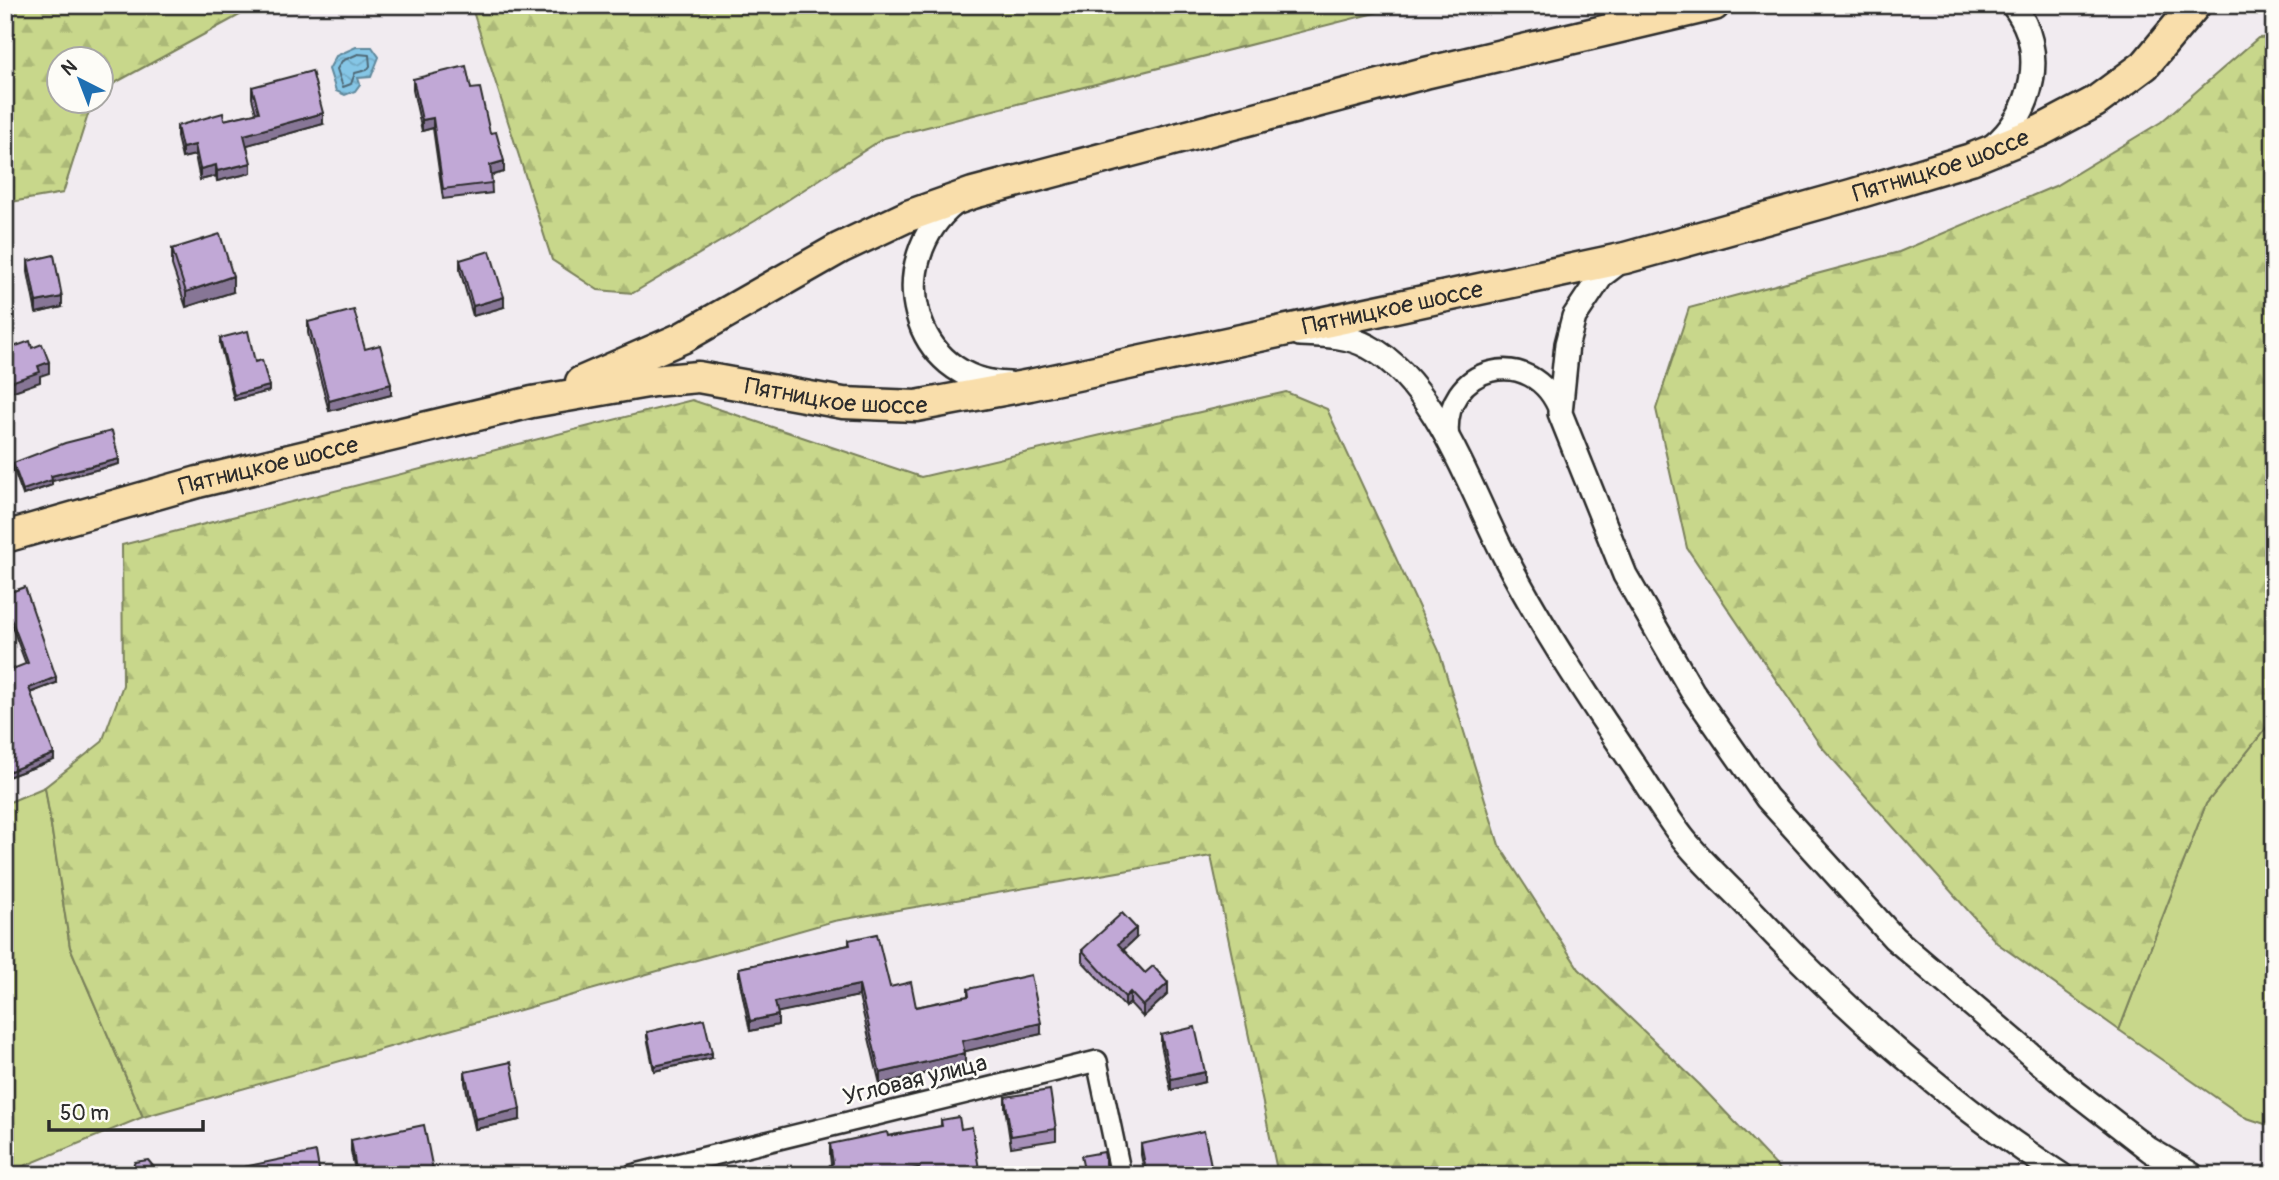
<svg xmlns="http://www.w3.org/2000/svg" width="2279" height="1180" font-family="Pangolin,sans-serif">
<defs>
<pattern id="forest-firs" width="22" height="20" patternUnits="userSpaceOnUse" patternTransform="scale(1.75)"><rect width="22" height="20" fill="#c8d78b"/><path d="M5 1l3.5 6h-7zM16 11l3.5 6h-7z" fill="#acb978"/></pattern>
<pattern id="water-waves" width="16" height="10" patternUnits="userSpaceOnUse" patternTransform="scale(1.75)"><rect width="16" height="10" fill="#85c6e6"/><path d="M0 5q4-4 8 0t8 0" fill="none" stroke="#73aac5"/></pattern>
</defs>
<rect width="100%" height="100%" fill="#f1ebf0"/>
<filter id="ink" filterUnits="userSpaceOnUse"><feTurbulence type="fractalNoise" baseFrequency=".0143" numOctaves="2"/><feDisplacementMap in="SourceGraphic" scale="14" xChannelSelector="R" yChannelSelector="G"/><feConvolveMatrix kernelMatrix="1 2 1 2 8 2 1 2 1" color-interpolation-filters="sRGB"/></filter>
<g filter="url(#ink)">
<!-- grass -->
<g fill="#c8d78b" stroke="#7a815b" stroke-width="2">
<path d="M 2274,718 L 2274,1127 L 2244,1117 L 2119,1030 L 2206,804 Z"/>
<path d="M 45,787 L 70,947 L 143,1117 L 5,1174 L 5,804 Z"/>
</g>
<!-- forest -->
<g fill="url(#forest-firs)" stroke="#7a815b" stroke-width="2">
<path d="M 5,5 L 258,5 L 102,90 L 102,60 L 60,60 L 60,102 L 92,102 L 63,193 L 5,203 Z"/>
<path d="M 471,5 L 1406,5 L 884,138 L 755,221 L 633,293 L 598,290 L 552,260 Z"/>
<path d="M 2274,37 L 2274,718 L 2206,804 L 2119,1030 L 1997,943 L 1820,745 L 1687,548 L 1656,409 L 1689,308 L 1899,252 L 2055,186 L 2161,122 L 2258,38 Z"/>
<path d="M 1286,392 L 1327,409 L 1439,651 L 1499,845 L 1579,969 L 1699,1084 L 1785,1175 L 1278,1175 L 1211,856 L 834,921 L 143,1117 L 70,947 L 45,787 L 102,742 L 123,685 L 122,545 L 692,400 L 921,477 Z"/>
</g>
<!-- water -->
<path fill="url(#water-waves)" stroke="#61889b" stroke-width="2" d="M 356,47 L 372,47 L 379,57 L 371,77 L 358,78 L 360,84 L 355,91 L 345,95 L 336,91 L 329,69 L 336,56 Z"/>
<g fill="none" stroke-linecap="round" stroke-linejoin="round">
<!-- shore -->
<path stroke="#4f6976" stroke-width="2" d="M 358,54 L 369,55 L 370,66 L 367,70 L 355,73 L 351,84 L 343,87 L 337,69 L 342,61 Z"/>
<!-- minor casing -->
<g stroke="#2b2b2b" stroke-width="24">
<g id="minor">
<path d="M 1449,440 C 1439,365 1534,341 1560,413"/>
<path d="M 632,1175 L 1097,1061 L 1121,1175"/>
</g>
</g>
<!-- tertiary casing -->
<g stroke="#2b2b2b" stroke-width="28">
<g id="tertiary">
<path d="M 1992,147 C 2034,113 2048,50 2013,5"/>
<path d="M 955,203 C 883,260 910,382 1009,384"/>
<path d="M 1623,259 L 1602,275 L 1574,317 L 1567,344 L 1560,413 L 1625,575 L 1692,691 L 1767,798 L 1894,938 L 2065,1084 L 2150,1150 L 2192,1175"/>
<path d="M 1300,334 C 1324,335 1348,335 1369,347 C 1435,382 1471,491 1504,555 C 1539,623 1580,686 1623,749 C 1643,778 1661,809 1682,837 C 1703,864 1731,888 1754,913 C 1847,1011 1948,1102 2061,1175"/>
</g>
</g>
<!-- primary casing -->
<g stroke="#2b2b2b" stroke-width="35">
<g id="primary">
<path d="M 581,382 L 682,338 L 840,248 L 908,216 L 973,193 L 1425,73 L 1714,5"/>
<path id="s1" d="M 5,537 L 198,482 L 532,402 L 653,381 L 698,377 L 843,403 L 916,406 L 1030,385 L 1625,258 L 1851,195 L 1971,159 L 2040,131 L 2095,102 L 2145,65 L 2195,5"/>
</g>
</g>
<!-- minor -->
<use href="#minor" stroke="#fdfcf7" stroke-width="19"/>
<!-- tertiary -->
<use href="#tertiary" stroke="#fdfcf7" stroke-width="23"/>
<!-- primary -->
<use href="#primary" stroke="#f9deab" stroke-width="30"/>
</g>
<!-- wall -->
<g fill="#a690b8" stroke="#2b2b2b" stroke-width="2">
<path d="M 413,79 L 471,89 L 490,133 L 504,172 L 491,175 L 492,193 L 443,199 L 433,128 L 422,131 L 413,90 Z"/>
<path d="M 252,87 L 323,124 L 247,145 L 251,173 L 217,181 L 216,176 L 200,180 L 195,155 L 182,158 L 177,137 L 177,126 L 224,120 L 256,113 L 252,98 Z"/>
<path d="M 172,249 L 233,292 L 186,307 L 172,265 Z"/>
<path d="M 460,260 L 504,307 L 473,316 L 460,270 Z"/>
<path d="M 28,261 L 62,307 L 36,313 L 28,272 Z"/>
<path d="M 308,322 L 391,395 L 329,411 L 308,333 Z"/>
<path d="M 220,338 L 255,362 L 269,391 L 234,400 L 220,344 Z"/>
<path d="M 13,463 L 119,464 L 52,481 L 52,485 L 23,495 L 13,468 Z"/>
<path d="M 5,594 L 56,683 L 30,693 L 54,760 L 5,778 L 26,664 L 5,608 Z"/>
<path d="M 1136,938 L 1123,950 L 1145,973 L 1168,994 L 1143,1017 L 1130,1003 L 1125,1007 L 1082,961 L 1082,950 Z"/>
<path d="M 849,940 L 890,987 L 916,1007 L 968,996 L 968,989 L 1041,1034 L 965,1051 L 965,1064 L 880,1084 L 859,996 L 777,1012 L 778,1025 L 750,1031 L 739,978 L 739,968 L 849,945 Z"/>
<path d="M 647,1032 L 712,1058 L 654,1071 L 647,1037 Z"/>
<path d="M 1161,1035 L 1205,1082 L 1171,1090 L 1161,1045 Z"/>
<path d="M 465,1072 L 520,1120 L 475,1129 L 465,1083 Z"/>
<path d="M 1005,1097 L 1056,1129 L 1056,1140 L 1011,1147 L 1005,1107 Z"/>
<path d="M 941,1120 L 961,1129 L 979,1169 L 979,1175 L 826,1175 L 826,1169 L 831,1164 L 830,1155 L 830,1144 L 888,1136 L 941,1126 Z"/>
<path d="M 351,1140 L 433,1175 L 356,1175 L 351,1151 Z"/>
<path d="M 1141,1144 L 1213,1175 L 1145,1175 L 1141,1155 Z"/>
</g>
<!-- shaded-wall -->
<g fill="#877696" stroke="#2b2b2b" stroke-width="2">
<path d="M 323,113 L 323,124 L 244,146 L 244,135 Z"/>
<path d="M 433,118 L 433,128 L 422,131 L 422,120 Z"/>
<path d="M 195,145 L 195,155 L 182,158 L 182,148 Z"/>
<path d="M 504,161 L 504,172 L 490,176 L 490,165 Z"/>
<path d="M 251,163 L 251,173 L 217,181 L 217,171 Z"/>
<path d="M 216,165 L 216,176 L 200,180 L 200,169 Z"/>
<path d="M 233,276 L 233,292 L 186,307 L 186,292 Z"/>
<path d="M 62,297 L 62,307 L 36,313 L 36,302 Z"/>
<path d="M 504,297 L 504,307 L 473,316 L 473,306 Z"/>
<path d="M 49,362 L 49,373 L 40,376 L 40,382 L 5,394 L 5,384 L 38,366 Z"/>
<path d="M 391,384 L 391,395 L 329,411 L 329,401 Z"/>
<path d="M 269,386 L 269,391 L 234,400 L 234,395 Z"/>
<path d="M 119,459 L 119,464 L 52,481 L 52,485 L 23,495 L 23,490 L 51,476 Z"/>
<path d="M 56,677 L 56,683 L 29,693 L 29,688 Z"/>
<path d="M 54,754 L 54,760 L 5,778 L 5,773 Z"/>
<path d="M 1136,928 L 1136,938 L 1118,955 L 1118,944 Z"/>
<path d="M 1168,983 L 1168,994 L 1143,1017 L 1143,1006 Z"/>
<path d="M 859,985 L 859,996 L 775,1013 L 775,1002 Z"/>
<path d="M 1130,992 L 1130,1003 L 1125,1007 L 1125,997 Z"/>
<path d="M 778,1015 L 778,1025 L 750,1031 L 750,1021 Z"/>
<path d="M 1041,1023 L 1041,1034 L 962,1052 L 962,1041 Z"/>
<path d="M 712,1053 L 712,1058 L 654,1071 L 654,1066 Z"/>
<path d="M 965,1053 L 965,1064 L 880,1084 L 880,1073 Z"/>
<path d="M 1205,1072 L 1205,1082 L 1171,1090 L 1171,1079 Z"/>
<path d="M 520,1109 L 520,1120 L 475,1129 L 475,1119 Z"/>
<path d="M 433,1170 L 433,1175 L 418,1175 L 418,1174 Z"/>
</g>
<!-- building -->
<g fill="#c1a8d6" stroke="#2b2b2b" stroke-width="2">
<path d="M 466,66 L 471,89 L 480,88 L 490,133 L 496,132 L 504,161 L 490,165 L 492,183 L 443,189 L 433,118 L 422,120 L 413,79 Z"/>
<path d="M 312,71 L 323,113 L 244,135 L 251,163 L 217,171 L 216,165 L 200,169 L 195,145 L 182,148 L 177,126 L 223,113 L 224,120 L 259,112 L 252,87 Z"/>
<path d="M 220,234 L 233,276 L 186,292 L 172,249 Z"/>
<path d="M 490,251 L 504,297 L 473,306 L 460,260 Z"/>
<path d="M 54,255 L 62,297 L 36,302 L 28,261 Z"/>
<path d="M 354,310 L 365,349 L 380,345 L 391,384 L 329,401 L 308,322 Z"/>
<path d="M 248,331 L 255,362 L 262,360 L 269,386 L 234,395 L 220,338 Z"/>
<path d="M 30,341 L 32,348 L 42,344 L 49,362 L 38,366 L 40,372 L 5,384 L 5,350 Z"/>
<path d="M 112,431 L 119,459 L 51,476 L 52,480 L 23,490 L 13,463 L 65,443 Z"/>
<path d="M 25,587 L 56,677 L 29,688 L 54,754 L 5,773 L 5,672 L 28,663 L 5,603 L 5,594 Z"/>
<path d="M 1122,913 L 1136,928 L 1118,944 L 1145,973 L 1153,966 L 1168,983 L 1143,1006 L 1130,992 L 1125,997 L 1082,950 Z"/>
<path d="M 877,934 L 890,987 L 911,982 L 916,1007 L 969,996 L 968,989 L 1031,975 L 1041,1023 L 962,1041 L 965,1053 L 880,1073 L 859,985 L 775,1002 L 778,1015 L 750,1021 L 739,968 L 850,945 L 849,940 Z"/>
<path d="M 704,1019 L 712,1053 L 654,1066 L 647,1032 Z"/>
<path d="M 1195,1027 L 1205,1072 L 1171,1079 L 1161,1035 Z"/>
<path d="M 511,1062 L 520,1109 L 475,1119 L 465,1072 Z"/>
<path d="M 1050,1090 L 1056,1129 L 1011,1136 L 1005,1097 Z"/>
<path d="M 959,1117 L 961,1129 L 972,1127 L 979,1169 L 951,1175 L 920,1175 L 919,1168 L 877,1174 L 877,1175 L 827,1175 L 826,1169 L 833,1163 L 830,1144 L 887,1132 L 888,1136 L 942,1126 L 941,1120 Z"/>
<path d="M 424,1125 L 433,1170 L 418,1174 L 418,1175 L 357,1175 L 351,1140 Z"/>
<path d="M 1204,1131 L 1213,1175 L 1147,1175 L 1141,1144 Z"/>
<path d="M 316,1152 L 320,1175 L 246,1175 L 244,1167 Z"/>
<path d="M 1104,1152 L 1108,1175 L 1075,1175 L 1074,1172 L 1084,1170 L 1081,1156 Z"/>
<path d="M 148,1160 L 153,1166 L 156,1175 L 130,1175 L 130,1172 L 135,1162 Z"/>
<path d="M 768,1165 L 769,1175 L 731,1175 L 730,1171 Z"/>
</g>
</g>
<g text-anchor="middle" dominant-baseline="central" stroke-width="5" stroke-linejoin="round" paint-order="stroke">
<!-- street labels -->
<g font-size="24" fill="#2b2b2b" stroke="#fdfcf7">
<text stroke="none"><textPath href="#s1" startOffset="1986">Пятницкое шоссе</textPath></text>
<text stroke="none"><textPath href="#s1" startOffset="1419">Пятницкое шоссе</textPath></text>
<text stroke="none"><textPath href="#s1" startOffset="852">Пятницкое шоссе</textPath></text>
<text stroke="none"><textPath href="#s1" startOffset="273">Пятницкое шоссе</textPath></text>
<text transform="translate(915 1080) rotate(-14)">Угловая улица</text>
</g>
</g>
<!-- margin -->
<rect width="2279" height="1180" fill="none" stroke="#fdfcf7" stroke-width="28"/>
<rect x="14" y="14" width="2251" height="1152" fill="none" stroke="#2b2b2b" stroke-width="2.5" filter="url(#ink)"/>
<!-- north arrow -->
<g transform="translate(80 80) rotate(318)"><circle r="33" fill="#fdfcf7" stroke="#a9a8a5" stroke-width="2"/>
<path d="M0-5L12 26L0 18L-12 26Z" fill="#1f6fb2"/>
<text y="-10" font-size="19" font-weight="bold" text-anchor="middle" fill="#2b2b2b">N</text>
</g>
<!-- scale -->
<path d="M49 1120v10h154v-10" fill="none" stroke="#2b2b2b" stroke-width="3.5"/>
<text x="60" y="1120" font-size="21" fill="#2b2b2b" stroke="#fdfcf7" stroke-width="5" paint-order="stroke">50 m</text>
</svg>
